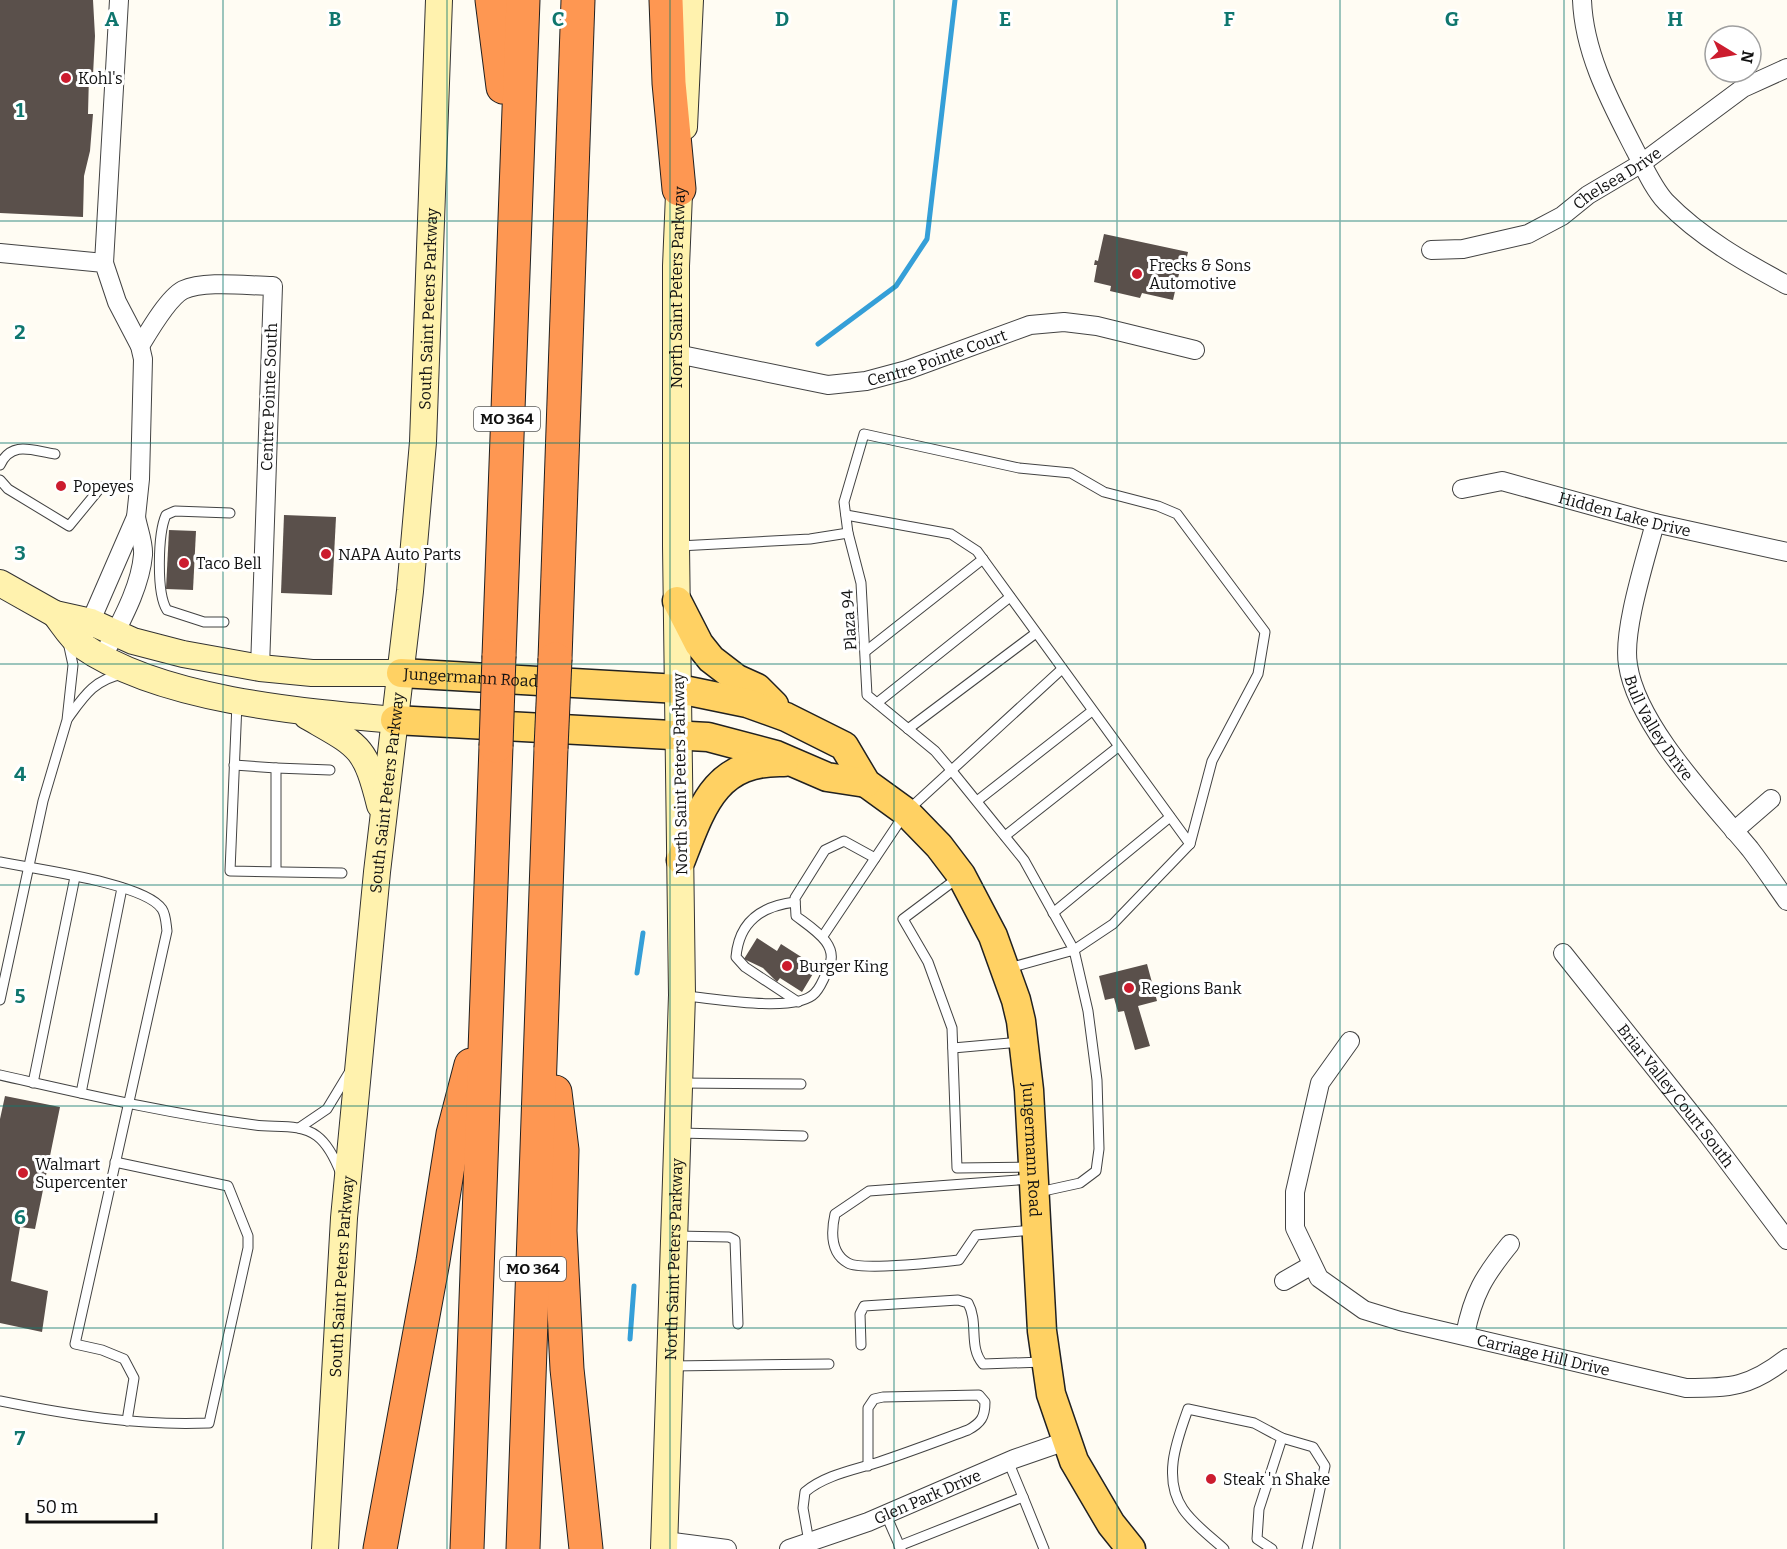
<svg xmlns="http://www.w3.org/2000/svg" width="1787" height="1549" font-family="Bitter,serif">
<rect width="100%" height="100%" fill="#fffcf3"/>
<g fill="none" stroke-linecap="round" stroke-linejoin="round">
<!-- stream -->
<g stroke="#359fd8" stroke-width="5">
<path d="M 818,344 L 896,286 L 927,239 L 955,0"/>
<path d="M 637,973 L 643,933"/>
<path d="M 630,1339 L 634,1286"/>
</g>
</g>
<!-- building -->
<g fill="#5a504b">
<path d="M 0,0 L 93,0 L 95,36 L 93,75 L 89,75 L 88,114 L 93,114 L 90,151 L 84,176 L 83,217 L 0,213 Z"/>
<path d="M 1104,234 L 1188,252 L 1186,261 L 1182,261 L 1173,300 L 1142,293 L 1140,298 L 1110,291 L 1111,286 L 1094,282 L 1097,265 L 1094,265 L 1095,260 L 1098,261 Z"/>
<path d="M 284,515 L 336,517 L 332,595 L 281,593 Z"/>
<path d="M 169,530 L 196,531 L 193,590 L 166,589 Z"/>
<path d="M 757,938 L 777,951 L 781,944 L 817,967 L 802,992 L 780,978 L 777,982 L 763,968 L 744,959 Z"/>
<path d="M 1147,964 L 1157,1001 L 1138,1006 L 1150,1046 L 1135,1050 L 1124,1011 L 1118,1012 L 1114,998 L 1105,1000 L 1099,976 Z"/>
<path d="M 5,1096 L 60,1107 L 35,1229 L 20,1227 L 11,1281 L 48,1291 L 42,1332 L 0,1323 L 0,1119 Z"/>
</g>
<g fill="none" stroke-linecap="round" stroke-linejoin="round">
<!-- lane casing -->
<g stroke="#434343" stroke-width="11">
<g id="lane">
<path d="M 0,465 C 12,440 33,451 55,454"/>
<path d="M 0,480 L 8,489 L 69,526 L 101,487"/>
<path d="M 846,515 L 951,534 L 977,551 L 1190,844"/>
<path d="M 679,546 L 810,539 L 848,533"/>
<path d="M 224,622 L 204,622 L 167,610 C 156,593 158,533 166,515 L 175,511 L 230,513"/>
<path d="M 866,651 L 983,559"/>
<path d="M 237,703 L 230,871 L 342,873"/>
<path d="M 877,703 L 1010,597"/>
<path d="M 68,718 C 84,696 95,679 123,674"/>
<path d="M 908,729 L 1036,633"/>
<path d="M 234,765 L 276,768 L 276,871"/>
<path d="M 276,768 L 330,770"/>
<path d="M 977,801 L 1092,711"/>
<path d="M 1005,836 L 1118,747"/>
<path d="M 0,862 C 34,869 145,883 162,909 C 166,915 166,924 167,931 L 75,1344 L 102,1350 L 124,1359 L 134,1378 L 127,1421"/>
<path d="M 959,877 L 903,919 L 928,962 L 952,1028 L 957,1168 L 1029,1167"/>
<path d="M 795,902 C 762,906 739,921 736,957 L 745,967 L 798,1002"/>
<path d="M 1053,913 L 1170,817"/>
<path d="M 823,936 L 906,812 L 1062,669"/>
<path d="M 1009,968 L 1074,950 L 1113,924 L 1190,844 L 1212,761 L 1258,674 L 1265,632 L 1177,514 L 1158,506 L 1104,492 L 1071,473 L 1019,468 L 864,434 L 844,502 L 848,533 L 861,583 L 867,695 L 935,751 L 952,771 L 1024,860 L 1074,950 L 1088,1011 L 1097,1080 L 1099,1149 L 1096,1171 L 1080,1183 L 1039,1192"/>
<path d="M 685,996 C 713,998 796,1014 815,993 C 821,987 825,976 828,969 C 841,945 813,929 796,916 L 795,898 L 825,850 L 844,841 L 875,858"/>
<path d="M 0,1000 L 43,801 L 67,720 L 73,665 L 68,642"/>
<path d="M 953,1048 L 1022,1042"/>
<path d="M 0,1075 C 85,1094 169,1114 255,1125 C 275,1128 300,1123 317,1136 C 329,1145 336,1161 341,1174"/>
<path d="M 33,1083 L 75,877"/>
<path d="M 680,1083 L 801,1084"/>
<path d="M 81,1093 L 122,888"/>
<path d="M 299,1128 L 327,1109 L 350,1071"/>
<path d="M 679,1133 L 803,1136"/>
<path d="M 1031,1179 L 869,1191 L 835,1214 C 831,1232 830,1253 848,1263 C 862,1271 939,1262 959,1260 L 976,1235 L 1032,1230"/>
<path d="M 675,1236 L 729,1237 L 735,1240 L 738,1324"/>
<path d="M 861,1345 L 860,1314 L 864,1306 L 958,1300 L 968,1303 C 979,1323 968,1347 983,1364 L 1043,1362"/>
<path d="M 671,1366 L 829,1364"/>
<path d="M 0,1401 C 69,1415 139,1426 209,1423 L 248,1248 L 248,1236 L 228,1186 L 115,1162"/>
<path d="M 1023,1497 L 1044,1549"/>
<path d="M 886,1515 L 901,1549"/>
<path d="M 809,1542 L 803,1508 L 805,1492 C 825,1475 854,1470 879,1462 C 909,1452 938,1441 968,1430 C 981,1423 985,1417 985,1402 L 979,1395 L 883,1397 L 874,1399 L 868,1408 L 868,1466"/>
<path d="M 899,1546 L 1023,1497 L 1008,1461"/>
<path d="M 1224,1549 C 1211,1537 1193,1524 1183,1509 C 1162,1478 1177,1440 1188,1409 L 1254,1423 L 1282,1438"/>
<path d="M 1272,1549 L 1257,1539 L 1259,1509 L 1282,1438 L 1313,1447 L 1325,1466 L 1307,1549"/>
</g>
</g>
<!-- street casing -->
<g stroke="#434343" stroke-width="20">
<g id="street">
<path d="M 1582,0 C 1584,54 1611,103 1635,150 C 1644,167 1653,188 1666,202 C 1700,237 1744,262 1787,285"/>
<path id="s1" d="M 1431,250 L 1463,249 L 1528,234 L 1562,216 L 1588,195 L 1642,163 L 1743,88 L 1787,68"/>
<path d="M 0,253 L 104,263 L 117,302 L 140,346 L 143,359 L 140,479 L 136,517 L 86,632"/>
<path d="M 104,263 L 119,0"/>
<path d="M 140,346 C 149,331 168,298 183,290 C 205,280 249,286 273,286 L 260,668"/>
<path id="s2" d="M 677,354 L 828,385 L 866,381 L 907,370 L 1030,325 L 1064,322 L 1097,326 L 1195,350"/>
<path id="s3" d="M 1462,489 L 1502,481 L 1655,523 L 1787,552"/>
<path id="s4" d="M 1655,523 C 1646,558 1622,631 1628,665 C 1637,726 1711,802 1750,849 C 1763,866 1775,884 1787,901"/>
<path d="M 103,657 C 118,626 140,590 143,555 C 144,543 138,529 136,517"/>
<path d="M 1734,831 L 1771,799"/>
<path id="s5" d="M 1563,953 L 1705,1131 L 1787,1240"/>
<path id="s6" d="M 1350,1041 L 1320,1083 L 1295,1192 L 1295,1228 L 1319,1278 L 1364,1310 L 1400,1321 L 1686,1388 C 1731,1388 1750,1387 1787,1358"/>
<path d="M 1284,1281 L 1312,1265"/>
<path d="M 1465,1335 C 1473,1294 1484,1276 1510,1244"/>
<path d="M 665,1541 L 727,1549"/>
<path id="s7" d="M 789,1549 L 868,1522 L 1014,1459 L 1066,1441"/>
</g>
</g>
<!-- secondary casing -->
<g stroke="#323232" stroke-width="28">
<g id="secondary">
<path d="M 684,127 L 690,0"/>
<path d="M 0,583 L 55,614 L 91,622 L 133,641 L 183,654 L 260,668 L 312,673 L 401,673"/>
<path d="M 55,614 C 63,624 71,638 81,645 C 159,700 302,712 395,720"/>
<path d="M 307,716 C 359,746 365,745 380,805"/>
<path id="s8" d="M 325,1549 L 344,1218 L 377,872 L 410,591 L 423,442 L 439,0"/>
<path id="s9" d="M 664,1549 L 682,995 L 676,546 L 676,266 L 680,170"/>
</g>
</g>
<!-- primary casing -->
<g stroke="#212121" stroke-width="31">
<g id="primary">
<path d="M 677,601 L 699,644 L 711,659 L 737,679 L 757,688 L 774,705"/>
<path id="s10" d="M 401,673 L 679,689 L 747,703 L 786,717 L 844,746 L 866,783 L 906,812 L 939,846 L 961,875 L 993,936 L 1016,1000 L 1021,1021 L 1029,1090 L 1042,1331 L 1051,1394 L 1074,1461 L 1111,1524 L 1131,1549"/>
<path d="M 395,720 L 708,737 L 776,755 L 827,777 L 866,783"/>
<path d="M 681,860 C 702,806 716,760 784,762"/>
</g>
</g>
<!-- highway casing -->
<g stroke="#212121" stroke-width="35">
<g id="highway">
<path d="M 492,0 L 503,87"/>
<path d="M 666,0 L 669,83 L 679,189"/>
<path d="M 499,656 L 523,0"/>
<path d="M 555,659 L 578,0"/>
<path d="M 555,1092 L 562,1150 L 560,1231 L 567,1369 L 586,1549"/>
<path d="M 380,1549 L 433,1261 L 453,1134 L 471,1065"/>
<path d="M 467,1549 L 496,746"/>
<path d="M 523,1549 L 551,748"/>
</g>
</g>
<!-- lane -->
<use href="#lane" stroke="#fff" stroke-width="9"/>
<!-- street -->
<use href="#street" stroke="#fff" stroke-width="18"/>
<!-- secondary -->
<use href="#secondary" stroke="#fff2ae" stroke-width="26"/>
<!-- primary -->
<use href="#primary" stroke="#ffd163" stroke-width="28"/>
<!-- highway -->
<use href="#highway" stroke="#fe9752" stroke-width="33"/>
<!-- highway-bridge casing -->
<g stroke="#212121" stroke-width="35" stroke-linecap="butt">
<g id="highway-bridge">
<path d="M 496,746 L 499,656"/>
<path d="M 551,748 L 555,659"/>
</g>
</g>
<!-- highway-bridge -->
<use href="#highway-bridge" stroke="#fe9752" stroke-width="33"/>
</g>
<!-- grid -->
<path fill="none" stroke="#0f766e" stroke-width="1.5" stroke-opacity="0.55" d="M 223,0 L 223,1549M 447,0 L 447,1549M 670,0 L 670,1549M 894,0 L 894,1549M 1117,0 L 1117,1549M 1340,0 L 1340,1549M 1564,0 L 1564,1549M 0,221 L 1787,221M 0,443 L 1787,443M 0,664 L 1787,664M 0,885 L 1787,885M 0,1106 L 1787,1106M 0,1328 L 1787,1328"/>
<!-- markers -->
<g fill="#cc1c2e" stroke="#fff" stroke-width="2">
<circle cx="66" cy="78" r="6"/>
<circle cx="1137" cy="274" r="6"/>
<circle cx="61" cy="486" r="6"/>
<circle cx="326" cy="554" r="6"/>
<circle cx="184" cy="563" r="6"/>
<circle cx="787" cy="966" r="6"/>
<circle cx="1129" cy="988" r="6"/>
<circle cx="23" cy="1173" r="6"/>
<circle cx="1211" cy="1479" r="6"/>
</g>
<g text-anchor="middle" dominant-baseline="central" stroke-width="6" stroke-linejoin="round" paint-order="stroke">
<!-- shield labels -->
<g fill="#fff" stroke="#585858" stroke-width="1.5">
<rect x="474" y="407" width="66" height="24" rx="4.5"/>
<rect x="500" y="1257" width="66" height="24" rx="4.5"/>
</g>
<g font-size="15" font-weight="bold" fill="#101010">
<text x="507" y="419">MO 364</text>
<text x="533" y="1269">MO 364</text>
</g>
<!-- poi labels -->
<g font-size="16" fill="#101010" stroke="#fff" text-anchor="start">
<text x="78" y="78">Kohl's</text>
<text x="1149" y="265">Frecks &amp; Sons<tspan x="1149" dy="18">Automotive</tspan></text>
<text x="73" y="486">Popeyes</text>
<text x="338" y="554">NAPA Auto Parts</text>
<text x="196" y="563">Taco Bell</text>
<text x="799" y="966">Burger King</text>
<text x="1141" y="988">Regions Bank</text>
<text x="35" y="1164">Walmart<tspan x="35" dy="18">Supercenter</tspan></text>
<text x="1223" y="1479">Steak 'n Shake</text>
</g>
<!-- street labels -->
<g font-size="16" fill="#101010" stroke="#fff">
<text stroke="none"><textPath href="#s1" startOffset="204">Chelsea Drive</textPath></text>
<text stroke="none"><textPath href="#s9" startOffset="1262">North Saint Peters Parkway</textPath></text>
<text stroke="none"><textPath href="#s8" startOffset="1245">South Saint Peters Parkway</textPath></text>
<text stroke="none"><textPath href="#s2" startOffset="267">Centre Pointe Court</textPath></text>
<text transform="translate(269 397) rotate(-88)">Centre Pointe South</text>
<text stroke="none"><textPath href="#s3" startOffset="168">Hidden Lake Drive</textPath></text>
<text transform="translate(849 620) rotate(-94)">Plaza 94</text>
<text stroke="none"><textPath href="#s10" startOffset="70">Jungermann Road</textPath></text>
<text stroke="none"><textPath href="#s4" startOffset="216">Bull Valley Drive</textPath></text>
<text transform="translate(680 774) rotate(-91)">North Saint Peters Parkway</text>
<text stroke="none"><textPath href="#s8" startOffset="759">South Saint Peters Parkway</textPath></text>
<text stroke="none"><textPath href="#s5" startOffset="182">Briar Valley Court South</textPath></text>
<text stroke="none"><textPath href="#s10" startOffset="918">Jungermann Road</textPath></text>
<text stroke="none"><textPath href="#s9" startOffset="290">North Saint Peters Parkway</textPath></text>
<text stroke="none"><textPath href="#s8" startOffset="273">South Saint Peters Parkway</textPath></text>
<text stroke="none"><textPath href="#s6" startOffset="495">Carriage Hill Drive</textPath></text>
<text stroke="none"><textPath href="#s7" startOffset="148">Glen Park Drive</textPath></text>
</g>
</g>
<g font-size="20" text-anchor="middle" font-weight="bold" fill="#0f766e" stroke="#fff" stroke-width="6" stroke-linejoin="round" paint-order="stroke">
<text x="112" y="26">A</text>
<text x="335" y="26">B</text>
<text x="558" y="26">C</text>
<text x="782" y="26">D</text>
<text x="1005" y="26">E</text>
<text x="1229" y="26">F</text>
<text x="1452" y="26">G</text>
<text x="1675" y="26">H</text>
<text x="20" y="117">1</text>
<text x="20" y="339">2</text>
<text x="20" y="560">3</text>
<text x="20" y="781">4</text>
<text x="20" y="1003">5</text>
<text x="20" y="1224">6</text>
<text x="20" y="1445">7</text>
</g>
<!-- north arrow -->
<g transform="translate(1733 54) rotate(101)"><circle r="28" fill="#ffffff" stroke="#9f9f9f" stroke-width="1.5"/>
<path d="M0-4.5L10 22L0 15L-10 22Z" fill="#cc1c2e"/>
<text y="-9" font-size="16" font-weight="bold" text-anchor="middle" fill="#101010">N</text>
</g>
<!-- scale -->
<path d="M27 1513v9h129v-9" fill="none" stroke="#101010" stroke-width="3"/>
<text x="36" y="1513" font-size="18" fill="#101010" stroke="#ffffff" stroke-width="4.5" paint-order="stroke">50 m</text>
</svg>
